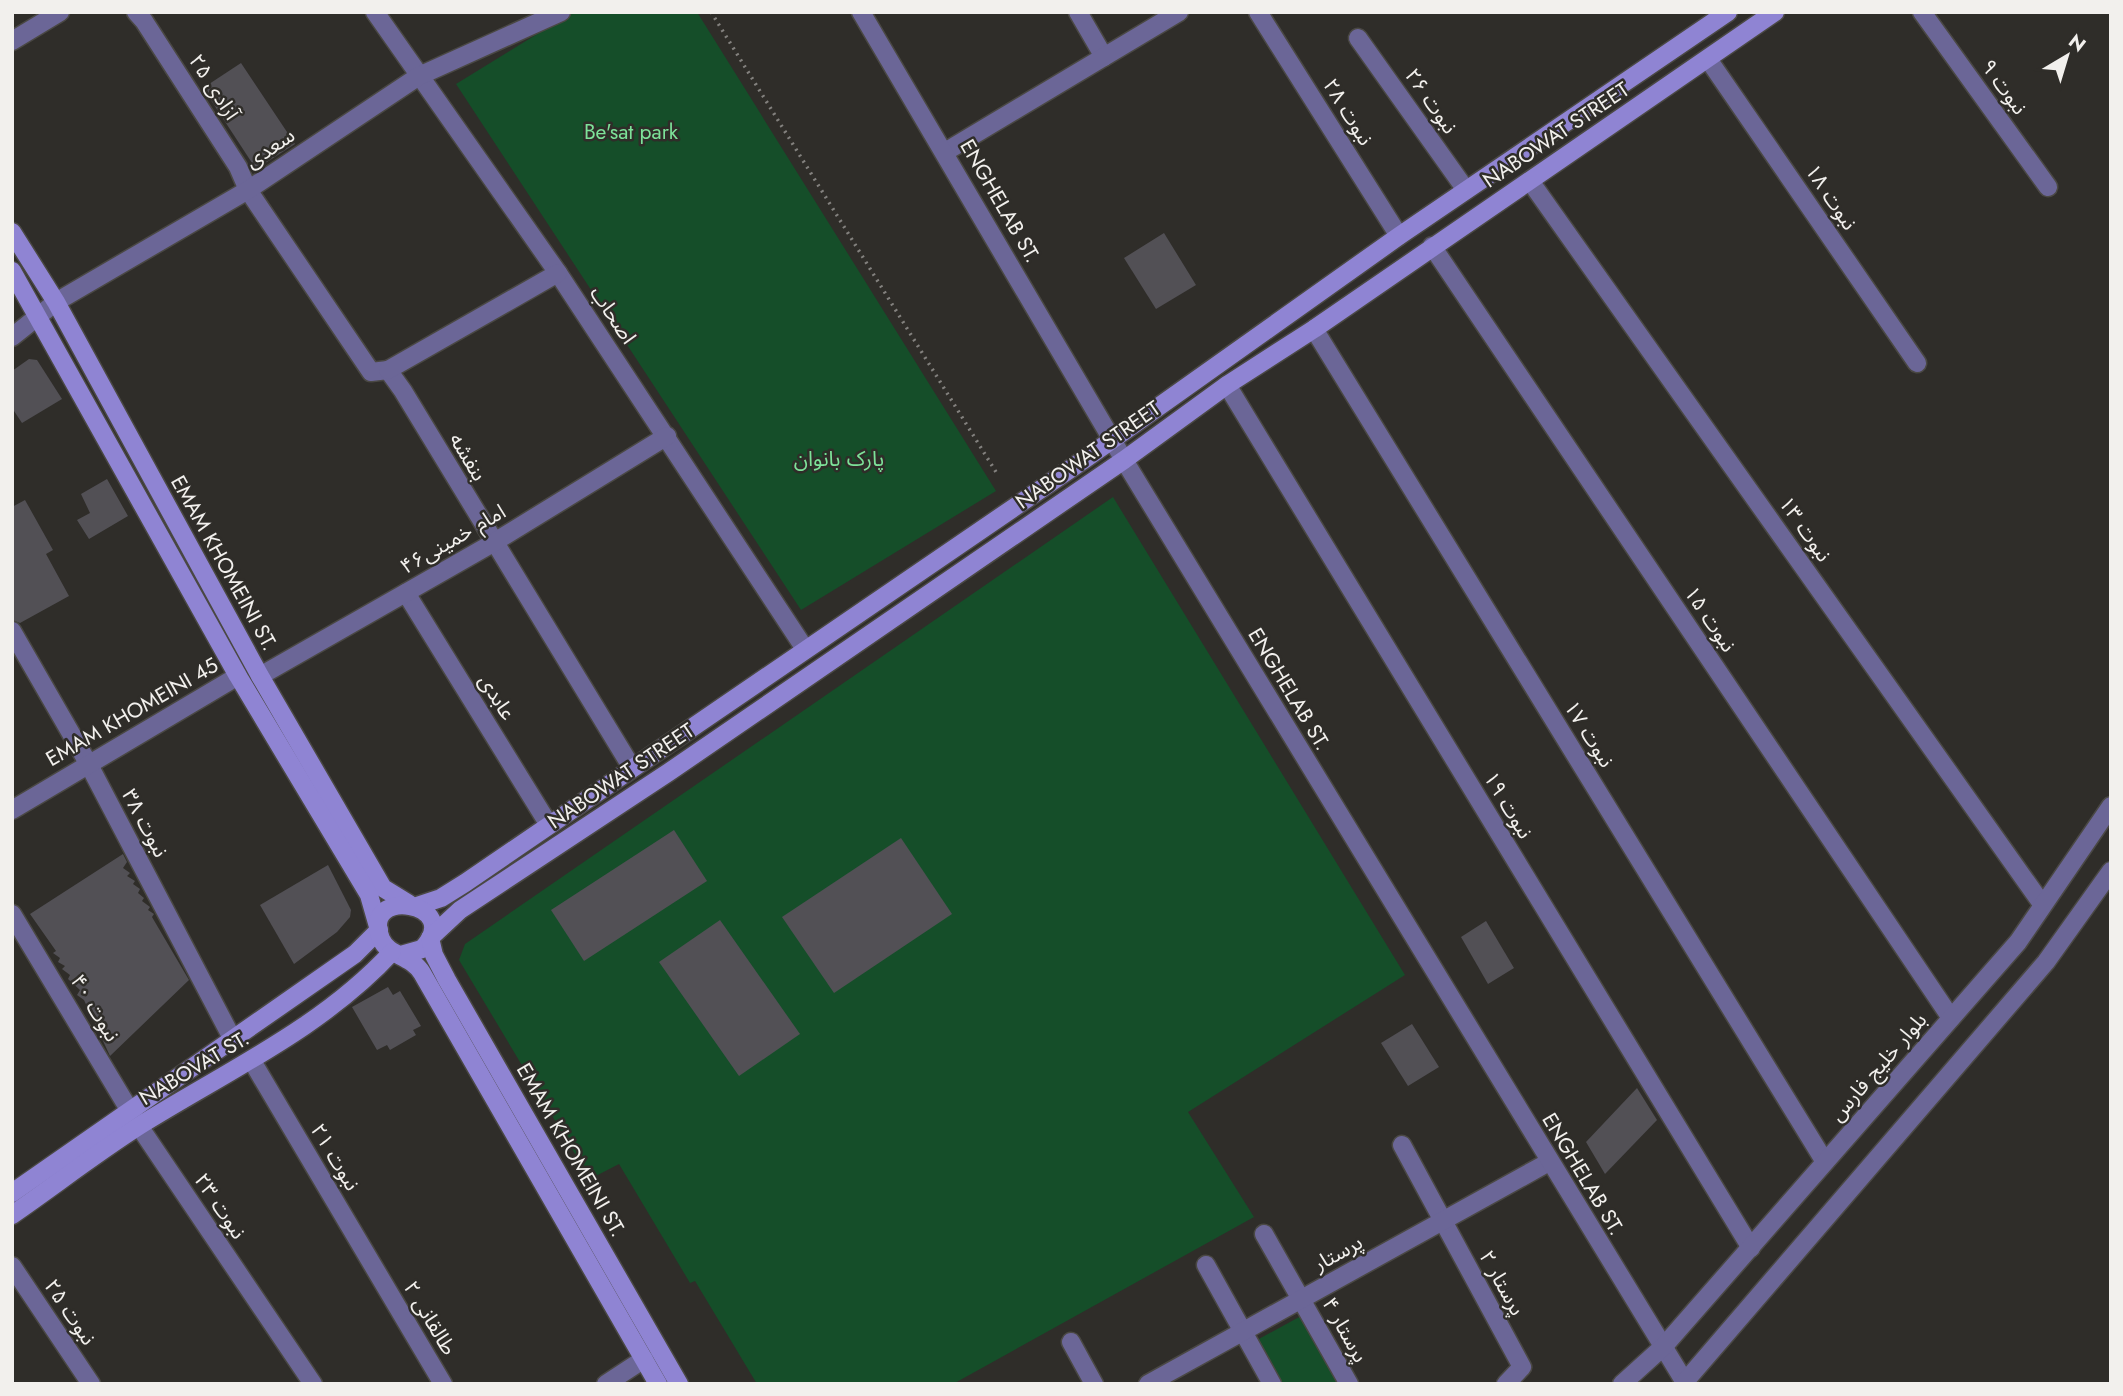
<svg xmlns="http://www.w3.org/2000/svg" width="2123" height="1396" font-family="Jost,'Noto Sans Arabic',sans-serif">
<rect width="100%" height="100%" fill="#2f2d29"/>
<!-- green -->
<g fill="#154e29">
<path d="M 573,12 L 697,12 L 996,491 L 801,610 L 456,84 Z"/>
<path d="M 1113,497 L 1405,975 L 1188,1112 L 1254,1217 L 953,1384 L 757,1384 L 695,1281 L 690,1283 L 619,1164 L 590,1179 L 459,960 L 465,944 Z"/>
<path d="M 1301,1316 L 1339,1384 L 1282,1384 L 1257,1340 Z"/>
</g>
<!-- building -->
<g fill="#525055">
<path d="M 241,63 L 295,144 L 256,169 L 203,88 Z"/>
<path d="M 1164,233 L 1196,285 L 1156,309 L 1124,258 Z"/>
<path d="M 29,359 L 37,360 L 62,399 L 22,423 L 12,408 L 12,371 Z"/>
<path d="M 107,479 L 128,516 L 89,539 L 77,520 L 90,513 L 81,494 Z"/>
<path d="M 25,500 L 53,550 L 46,554 L 69,596 L 20,623 L 12,620 L 12,507 Z"/>
<path d="M 674,830 L 707,881 L 584,961 L 551,910 Z"/>
<path d="M 901,838 L 952,914 L 834,993 L 782,917 Z"/>
<path d="M 123,854 L 127,862 L 123,868 L 130,873 L 127,876 L 135,881 L 133,884 L 140,889 L 138,893 L 144,898 L 142,901 L 150,907 L 148,910 L 154,914 L 152,917 L 189,980 L 110,1056 L 84,1000 L 77,995 L 80,990 L 68,979 L 70,975 L 62,969 L 65,966 L 58,962 L 60,958 L 53,953 L 56,951 L 30,914 Z"/>
<path d="M 328,865 L 351,910 L 350,917 L 337,932 L 294,964 L 260,905 Z"/>
<path d="M 720,920 L 800,1034 L 739,1076 L 659,962 Z"/>
<path d="M 1486,921 L 1514,968 L 1488,984 L 1461,937 Z"/>
<path d="M 388,987 L 393,995 L 400,991 L 421,1026 L 413,1030 L 416,1035 L 390,1050 L 387,1045 L 377,1050 L 352,1007 Z"/>
<path d="M 1412,1024 L 1439,1067 L 1408,1086 L 1381,1043 Z"/>
<path d="M 1637,1088 L 1657,1120 L 1605,1174 L 1586,1142 Z"/>
</g>
<g fill="none" stroke-linecap="round" stroke-linejoin="round">
<!-- minor casing -->
<g stroke="#4a4844" stroke-width="21">
<g id="minor">
<path d="M 136,12 L 144,21 L 238,167 L 248,190 L 371,372 L 388,370 L 403,391 L 632,768"/>
<path d="M 375,12 L 558,273 L 805,649"/>
<path d="M 1078,12 L 1104,57"/>
<path d="M 1258,12 L 1399,236"/>
<path d="M 1922,12 L 2048,187"/>
<path d="M 1358,38 L 1466,190"/>
<path d="M 12,41 L 60,12"/>
<path d="M 1708,59 L 1917,363"/>
<path d="M 945,152 L 1179,12"/>
<path d="M 1530,181 L 2042,904"/>
<path d="M 1432,246 L 1951,1018"/>
<path d="M 1314,329 L 1825,1162"/>
<path d="M 12,337 L 56,302 L 248,190 L 419,76 L 561,12"/>
<path d="M 388,370 L 558,273"/>
<path d="M 1227,385 L 1751,1248"/>
<path d="M 406,593 L 549,825"/>
<path d="M 12,631 L 88,763 L 232,1038"/>
<path d="M 260,676 L 493,543 L 667,436"/>
<path d="M 12,810 L 238,676"/>
<path d="M 12,914 L 139,1126 L 313,1384"/>
<path d="M 252,1061 L 443,1384"/>
<path d="M 1402,1145 L 1522,1367 L 1506,1384"/>
<path d="M 1264,1234 L 1349,1384"/>
<path d="M 1206,1265 L 1272,1384"/>
<path d="M 12,1266 L 91,1384"/>
<path d="M 1071,1342 L 1094,1384"/>
<path d="M 606,1384 L 644,1359"/>
<path d="M 1148,1384 L 1549,1162"/>
</g>
</g>
<!-- tertiary casing -->
<g stroke="#4a4844" stroke-width="21">
<g id="tertiary">
<path d="M 861,12 L 1124,460 L 1686,1384"/>
<path d="M 1622,1384 L 1664,1346 L 2018,942 L 2111,806"/>
<path d="M 1683,1384 L 2046,962 L 2111,871"/>
</g>
</g>
<!-- secondary casing -->
<g stroke="#4a4844" stroke-width="21">
<g id="secondary">
<path d="M 12,232 L 56,302 L 260,676 L 383,888 L 409,904"/>
<path d="M 12,271 L 238,676 L 369,895 L 379,930 L 355,954 L 12,1193"/>
<path d="M 417,906 L 441,898 L 465,883 L 1085,459 L 1399,236 L 1728,12"/>
<path d="M 401,955 L 422,949 C 467,902 359,885 381,939 C 388,956 411,955 422,973 L 658,1384"/>
<path d="M 12,1215 C 54,1186 95,1154 139,1126 C 225,1072 322,1028 392,952"/>
<path d="M 679,1384 L 447,980 L 434,955 L 430,938 L 460,910 L 669,772 L 1124,460 L 1227,385 L 1314,329 L 1775,12"/>
</g>
</g>
<!-- path -->
<path stroke="#83817e" stroke-width="3.5" stroke-dasharray="2 5" stroke-linecap="butt" d="M 711,12 L 996,472"/>
<!-- minor -->
<use href="#minor" stroke="#6b6697" stroke-width="18"/>
<!-- tertiary -->
<use href="#tertiary" stroke="#6b6697" stroke-width="18"/>
<!-- secondary -->
<use href="#secondary" stroke="#8f84d3" stroke-width="18"/>
</g>
<g text-anchor="middle" dominant-baseline="central" stroke-width="5" stroke-linejoin="round" paint-order="stroke">
<!-- street labels -->
<g font-size="21" fill="#f2f0ed" stroke="#2f2d29">
<text transform="translate(214 87) rotate(57)">آزادی ۲۵</text>
<text transform="translate(2004 87) rotate(54)">نبوت ۹</text>
<text transform="translate(1431 101) rotate(55)">نبوت ۲۶</text>
<text transform="translate(1348 112) rotate(58)">نبوت ۲۸</text>
<text transform="translate(1556 135) rotate(-34)">NABOWAT STREET</text>
<text transform="translate(270 148) rotate(-34)">سعدی</text>
<text transform="translate(1831 197) rotate(56)">نبوت ۱۸</text>
<text transform="translate(1000 201) rotate(60)">ENGHELAB ST.</text>
<text transform="translate(613 315) rotate(56)">اصحاب</text>
<text transform="translate(1088 455) rotate(-35)">NABOWAT STREET</text>
<text transform="translate(468 457) rotate(59)">بنفشه</text>
<text transform="translate(1805 529) rotate(55)">نبوت ۱۳</text>
<text transform="translate(453 539) rotate(-30)">امام خمینی۴۶</text>
<text transform="translate(224 563) rotate(61)">EMAM KHOMEINI ST.</text>
<text transform="translate(1710 619) rotate(56)">نبوت ۱۵</text>
<text transform="translate(1289 689) rotate(59)">ENGHELAB ST.</text>
<text transform="translate(497 697) rotate(58)">عابدی</text>
<text transform="translate(132 712) rotate(-30)">EMAM KHOMEINI 45</text>
<text transform="translate(1589 734) rotate(58)">نبوت ۱۷</text>
<text transform="translate(621 776) rotate(-34)">NABOWAT STREET</text>
<text transform="translate(1508 805) rotate(59)">نبوت ۱۹</text>
<text transform="translate(145 823) rotate(62)">نبوت ۳۸</text>
<text transform="translate(95 1008) rotate(59)">نبوت ۴۰</text>
<text transform="translate(1878 1067) rotate(-49)">بلوار خلیج فارس</text>
<text transform="translate(194 1068) rotate(-31)">NABOVAT ST.</text>
<text transform="translate(571 1150) rotate(60)">EMAM KHOMEINI ST.</text>
<text transform="translate(335 1157) rotate(59)">نبوت ۲۱</text>
<text transform="translate(1583 1174) rotate(59)">ENGHELAB ST.</text>
<text transform="translate(220 1206) rotate(56)">نبوت ۲۳</text>
<text transform="translate(1338 1253) rotate(-29)">پرستار</text>
<text transform="translate(1502 1283) rotate(61)">پرستار ۲</text>
<text transform="translate(70 1312) rotate(56)">نبوت ۲۵</text>
<text transform="translate(430 1318) rotate(59)">طالقانی ۲</text>
<text transform="translate(1345 1330) rotate(61)">پرستار ۴</text>
</g>
<!-- park labels -->
<g font-size="21" fill="#7de299" stroke="#2f2d29">
<text x="631" y="132">Be'sat park</text>
<text x="839" y="459">پارک بانوان</text>
</g>
</g>
<!-- border -->
<rect width="2123" height="1396" fill="none" stroke="#f2f0ed" stroke-width="28"/>
<!-- north arrow -->
<g transform="translate(2067 56) rotate(38)" stroke="#2f2d29" stroke-width="5" paint-order="stroke">
<path d="M0-5L12 26L0 18L-12 26Z" fill="#f2f0ed"/>
<text y="-10" font-size="19" font-weight="bold" text-anchor="middle" fill="#f2f0ed">N</text>
</g>
</svg>
